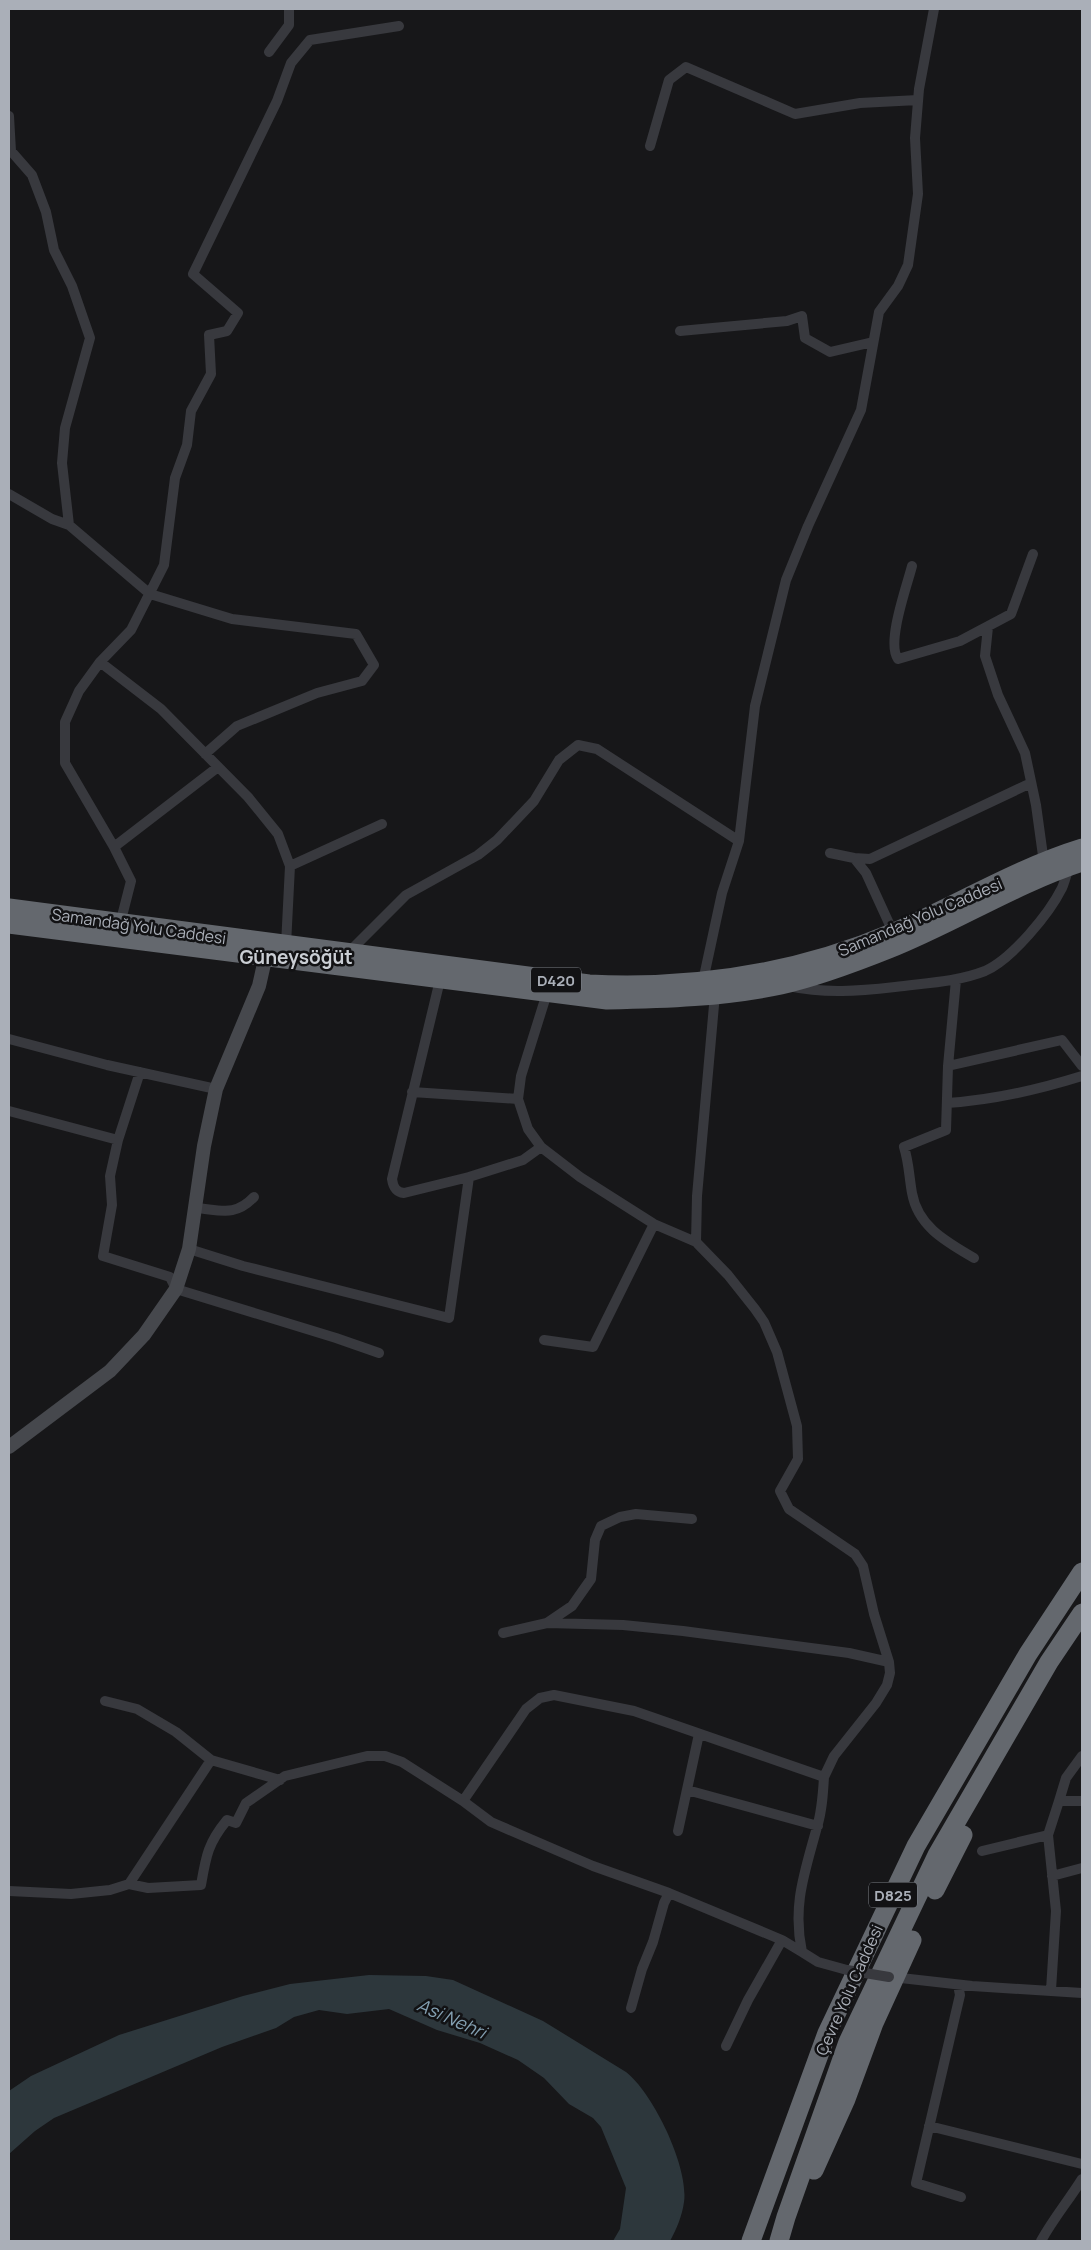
<svg xmlns="http://www.w3.org/2000/svg" width="1091" height="2250" viewBox="0 0 1091 2250" font-family="Manrope,sans-serif">
  <style>
    .water { fill: #2d373c }
    .lines { fill: none; stroke-linecap: round; stroke-linejoin: round }
    .street { stroke: #38393e; stroke-width: 10 }
    .secondary { stroke: #46484d; stroke-width: 14 }
    .highway { stroke: #64686e; stroke-width: 19 }
    .street-bridge { stroke: #38393e; stroke-width: 10 }
    .labels { text-anchor: middle; dominant-baseline: central; stroke-width: 5; stroke-linejoin: round; paint-order: stroke }
    .shield { fill: #121214; stroke: #7c8087; stroke-width: 1 }
    .shield-label { font-size: 15px; font-weight: bold; fill: #aaafb8 }
    .street-label { font-size: 16px; fill: #aaafb8; stroke: #121214 }
    .water-label { font-size: 18px; font-style: italic; fill: #839fb1; stroke: #121214 }
    .quarter-label { font-size: 19px; font-weight: bold; fill: #caced4; stroke: #121214 }
  </style>
  <rect width="100%" height="100%" fill="#171719"/>
  <path class="water" d="M369,1975L426,1976L453,1980L543,2021L626,2072C653,2093 689,2167 684,2202C682,2216 677,2228 670,2241H613L620,2229L626,2188L601,2127L593,2118L569,2104L544,2078L518,2060L480,2043L437,2030L389,2009L347,2014L319,2010L294,2017L276,2028L222,2047L54,2118L35,2131L9,2154V2091L31,2076L119,2035L243,1996L290,1984Z"/>
  <g class="lines">
    <path class="street" d="M269,52L289,25V9
      M9,116L11,151L32,175L46,212L54,250L72,286L90,338L65,428L62,463L69,525
      M650,146L669,80L686,67L795,114L860,103L918,100
      M680,331L787,321L802,316L805,338L830,352L873,342
      M9,494L52,519L69,525L150,594L232,619L356,634L374,665L362,681L317,693L237,726L205,754
      M912,566C907,586 886,643 898,659L960,641L1011,614L1033,554
      M988,627L985,656L998,695L1025,753L1036,805L1044,863
      M100,662L161,709L248,797L278,834L290,866L286,945
      M114,847L218,767
      M830,853L854,858L866,873L893,932
      M854,858L870,859L1031,783
      M290,866L382,824
      M120,924L131,881L114,847L65,763V722L79,691L100,662L131,630L164,565L175,478L187,445L191,411L211,374L209,335L227,331L238,313L193,274L277,101L291,63L310,40L399,26
      M349,952L406,895L478,855L497,840L534,801L559,760L578,745L597,749L739,841
      M440,980L392,1179C393,1186 395,1192 404,1193L469,1177
      M956,980L948,1066L946,1130L904,1147C909,1163 909,1176 912,1193C918,1227 947,1242 974,1258
      M703,981L722,893L739,841L755,706L786,580L808,526L861,410L879,312L898,286L908,265L918,194L915,138L919,89L934,9
      M789,986C825,994 859,991 895,987C925,983 957,982 985,971C1012,959 1049,914 1062,888C1065,881 1067,873 1069,866
      M547,993L521,1076L518,1099L528,1129L541,1147L580,1177L654,1224L696,1242L728,1275L755,1309L764,1322L777,1352L797,1426L798,1459L780,1491L789,1509L855,1554L863,1566L874,1614L889,1662L890,1673L887,1685L876,1703L834,1756L824,1777
      M9,1039L107,1065L216,1089
      M948,1066L1062,1040L1082,1066
      M140,1072L118,1140L110,1176L112,1205L103,1256L170,1277L176,1289L336,1338L379,1353
      M412,1092L518,1099
      M947,1103C994,1100 1037,1090 1082,1076
      M9,1111L118,1140
      M196,1208C221,1210 235,1217 254,1197
      M696,1242L697,1196L715,994
      M189,1249L243,1266L449,1318L469,1177L523,1160L541,1147
      M544,1340L593,1347L654,1224
      M547,1623L572,1606L591,1579L595,1540L601,1526L620,1517L636,1514L692,1519
      M503,1633L547,1623L623,1625L683,1631L849,1653L889,1662
      M105,1701L137,1709L176,1732L211,1760L280,1780
      M687,1790L818,1826
      M463,1801L491,1822L593,1866L669,1893L782,1940
      M1059,1801L1066,1778L1082,1756
      M678,1831L699,1734
      M982,1851L1048,1835
      M1052,1876L1082,1868
      M129,1884L148,1888L201,1885C206,1856 208,1843 227,1820L236,1823L246,1803L285,1776L367,1756H385L402,1762L463,1801L526,1709L540,1698L554,1695L634,1711L824,1777C823,1794 822,1811 817,1827C805,1872 792,1905 802,1952L818,1962L847,1970
      M9,1891L71,1894L110,1890L129,1884L211,1760
      M892,1977L972,1986L1082,1993
      M958,1985L960,1995L916,2183L961,2197
      M1051,1990L1056,1911L1048,1835L1059,1801H1082
      M631,2008L642,1969L653,1942L664,1903L669,1893
      M726,2046L748,2000L782,1940L802,1952
      M929,2126L1082,2164
      M1041,2241C1053,2219 1069,2200 1082,2179"/>
    <path class="secondary" d="M9,1447L110,1371L144,1335L176,1289L189,1249L204,1146L216,1089L259,986L266,955"/>
    <path class="highway" d="M9,908L589,984C694,989 795,974 892,933C955,906 1017,868 1082,848
      M9,924L607,1000C665,999 724,997 781,985C817,977 854,963 889,949C954,923 1015,884 1082,862
      M935,1890L963,1835
      M814,2170L846,2099L874,2023L912,1940
      M751,2241L827,2033L916,1846L1028,1654L1082,1572
      M779,2241L786,2217L848,2042L937,1855L1049,1662L1082,1613"/>
    <path class="street-bridge" d="M847,1970L889,1977"/>
  </g>
  <g class="labels">
    <g class="shield">
      <rect x="531" y="967.5" width="50" height="25" rx="4"/>
      <rect x="869" y="1882.5" width="48" height="25" rx="4"/>
    </g>
    <g class="shield-label">
      <text x="556" y="980">D420</text>
      <text x="893" y="1895">D825</text>
    </g>
    <g class="street-label">
      <text transform="translate(920 917) rotate(-23)">Samandağ Yolu Caddesi</text>
      <text transform="translate(139 926) rotate(8)">Samandağ Yolu Caddesi</text>
      <text transform="translate(849 1990) rotate(-66)">Çevre Yolu Caddesi</text>
    </g>
    <g class="water-label">
      <text transform="translate(452 2018) rotate(24)">Asi Nehri</text>
    </g>
    <g class="quarter-label">
      <text x="296" y="957">Güneysöğüt</text>
    </g>
  </g>
  <rect width="1091" height="2250" fill="none" stroke="#aaafb8" stroke-width="20"/>
</svg>
